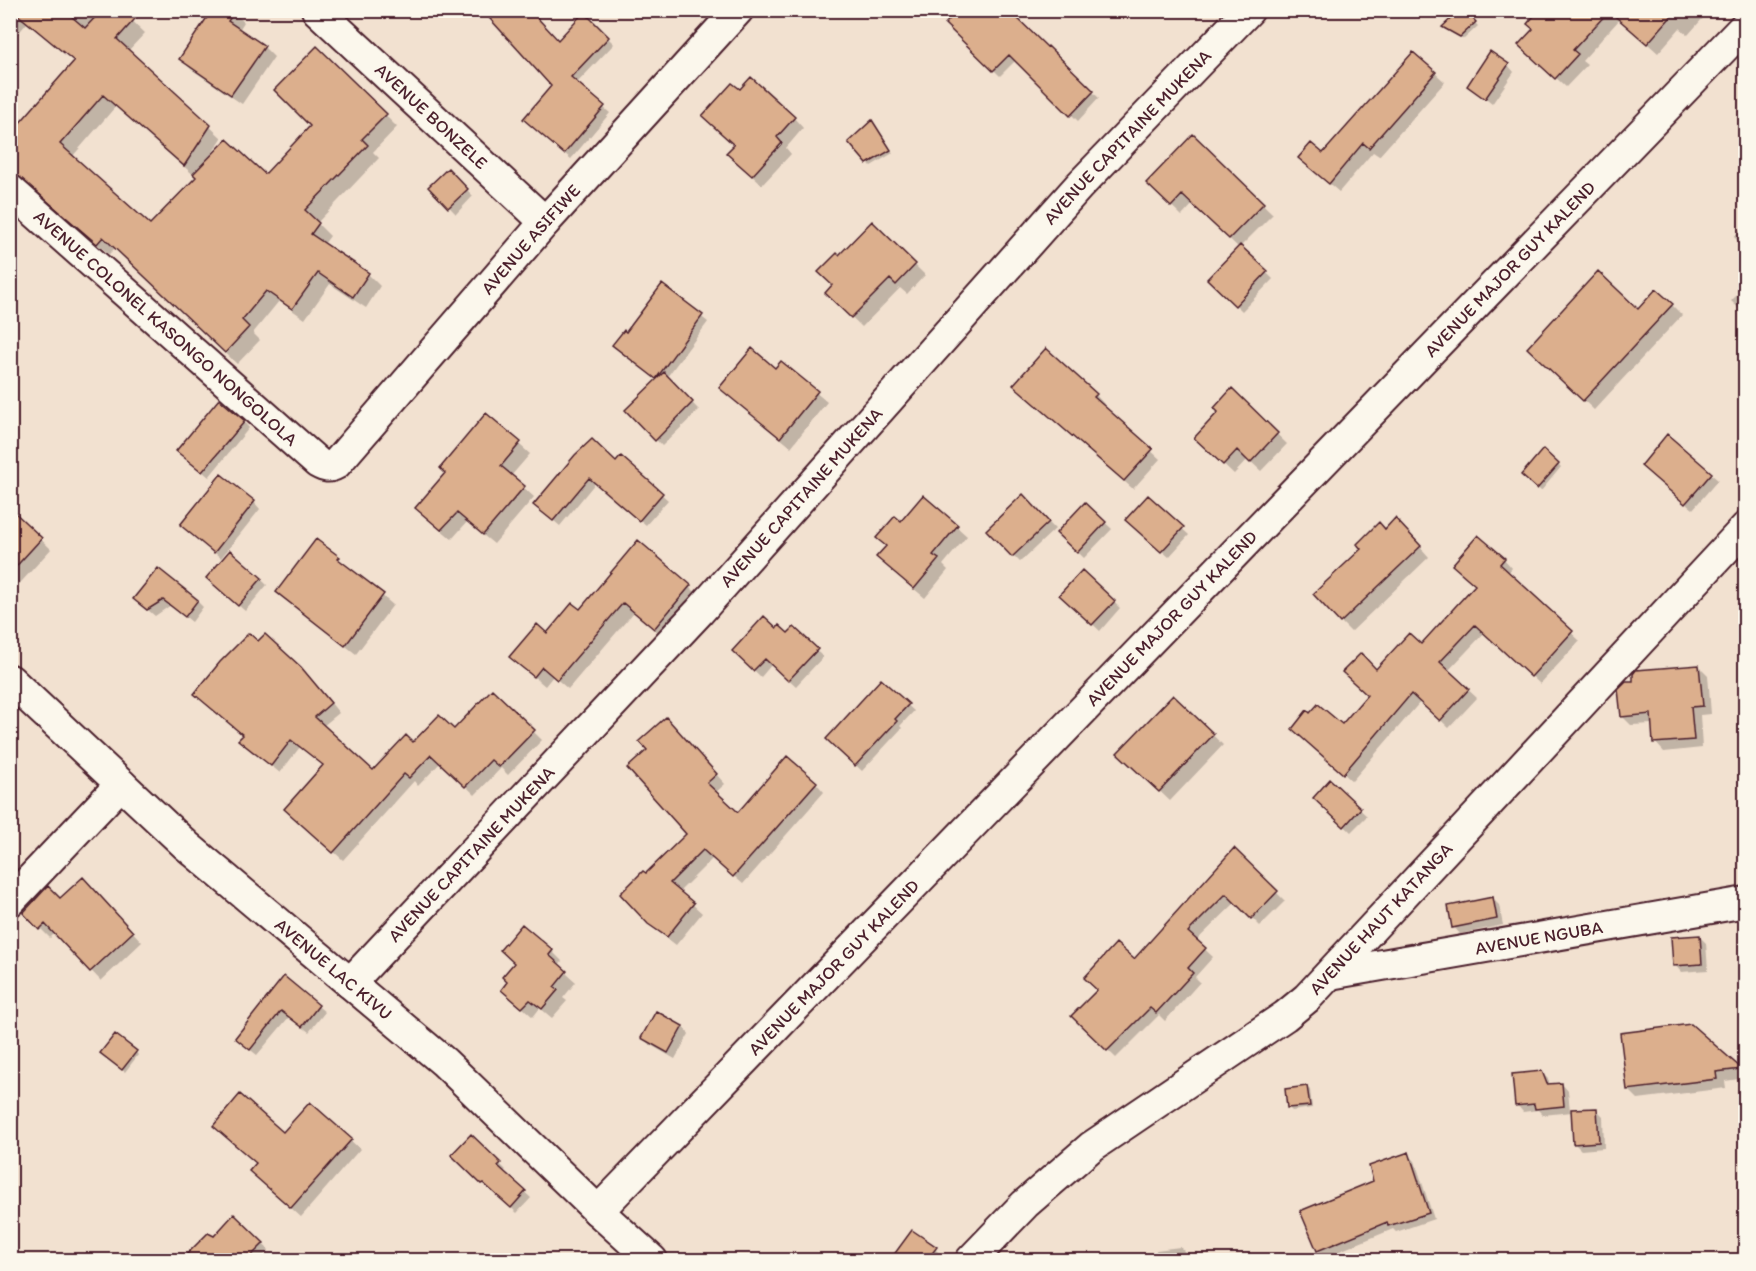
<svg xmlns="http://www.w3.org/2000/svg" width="1756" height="1271" viewBox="0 0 1756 1271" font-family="Itim,sans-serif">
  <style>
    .shadow { fill: #0003; fill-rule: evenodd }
    .building { fill: #dcaf8d; stroke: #4a1f2b; stroke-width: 1.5 }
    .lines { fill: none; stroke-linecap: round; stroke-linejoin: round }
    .street-casing { stroke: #4a1f2b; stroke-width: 34 }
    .street { stroke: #fbf7ec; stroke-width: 30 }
    .labels { text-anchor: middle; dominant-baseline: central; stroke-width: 6; stroke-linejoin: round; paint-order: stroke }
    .street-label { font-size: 18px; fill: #4a1f2b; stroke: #fbf7ec }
  </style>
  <rect width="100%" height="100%" fill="#f2e1d0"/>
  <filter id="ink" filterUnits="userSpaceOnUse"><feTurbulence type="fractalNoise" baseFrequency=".0167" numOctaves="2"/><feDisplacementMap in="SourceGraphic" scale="12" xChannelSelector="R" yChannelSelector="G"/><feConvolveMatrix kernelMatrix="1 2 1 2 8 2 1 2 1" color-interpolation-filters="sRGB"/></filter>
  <g filter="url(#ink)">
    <path class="shadow" d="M10,10H121L145,33L128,51L222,138L211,155L265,176L312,126L317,48L397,127L373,152L379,158L317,223L330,236L324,244L368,274L380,286L366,308L330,284L305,319L279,301L253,333L260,340L237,364L115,248L109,254L10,169L75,62L27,23L10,43ZM116,106L197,178L150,226L72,157Z
      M1007,10L1099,98L1078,121L1016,60L1000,76L947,24Z
      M1085,10H1097L1091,16Z
      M1463,10L1478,26L1464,39L1444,28Z
      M1541,10H1710L1688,35L1680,28L1658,53L1620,19L1582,61L1587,65L1566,87L1530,54L1535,29Z
      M234,12L244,22L239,30L264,47L274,57L242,104L191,69L181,59Z
      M584,14L614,44L576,84L610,113L571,159L531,125L553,86L558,42Z
      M1414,54L1445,82L1379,156L1373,152L1339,192L1310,167L1323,155Z
      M1508,65L1514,72L1492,104L1468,85Z
      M794,118L803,128L786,148L791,154L762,185L738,163Z
      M874,125L893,153L871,166L850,142Z
      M1193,136L1273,214L1240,247L1273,279L1242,311L1209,279L1239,248L1193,204L1182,216L1148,183Z
      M448,170L473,196L456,214L430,187Z
      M872,223L925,275L907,294L900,288L862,327L827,293L834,285L839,257Z
      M1746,225V249L1734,237Z
      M662,286L708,322L667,377L699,410L662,446L627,410L658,380L620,351L627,334Z
      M1746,288V315L1731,301L1742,290Z
      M1672,305L1682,315L1594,410L1539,358L1638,311Z
      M781,363L827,402L791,447L731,398L776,370Z
      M1232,391L1287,444L1261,471L1248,459L1234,474L1196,438L1220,412Z
      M1024,394L1096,395L1104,404L1102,406L1160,459L1133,489Z
      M486,415L530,454L511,476L534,497L494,544L467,522L452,539L427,518L447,473Z
      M244,422L249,428L209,477L184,456Z
      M1544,451L1561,467L1541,491L1523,475Z
      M621,458L668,500L646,525L596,482L560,526L535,505L616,464Z
      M1649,472L1711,474L1718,480L1693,509Z
      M1023,496L1055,529L1020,562L988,530Z
      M923,497L967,536L943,565L948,570L925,598L888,567L887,547L902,523Z
      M1148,497L1189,535L1169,557L1134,526Z
      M254,502L260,509L221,558L188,531Z
      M1085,504L1112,529L1084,558L1058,533Z
      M10,510L51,549L13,591L10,589Z
      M1405,530L1429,557L1351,632L1341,622Z
      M317,541L393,605L356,654L288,601L278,591Z
      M638,542L700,596L665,638L634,612L568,689L553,676L545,686L511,657L548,635L580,611Z
      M1504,559L1512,568L1508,573L1580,641L1540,684L1485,632L1448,671L1477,698L1449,728L1421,701L1352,781L1294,729L1343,726L1369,695L1377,671L1421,646Z
      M1082,572L1120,608L1100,631L1062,595Z
      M261,579L267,585L245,611L214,584Z
      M135,599L197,601L203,607L192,622L171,605L155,616Z
      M794,629L823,657L796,686L772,664L761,677L734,651L777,630L788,635Z
      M258,643L300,668L310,677L339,713L323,726L373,772L413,744L454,731L492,691L542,740L508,775L501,768L475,795L441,762L418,786L414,781L343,860L295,817L325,766L300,747L280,773L240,740L244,735Z
      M1699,666L1708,675L1711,714L1700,715L1702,748L1664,752L1655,742L1653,724L1631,725L1622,716Z
      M881,681L914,711L900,726L902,728L862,771L828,739Z
      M1173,697L1223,745L1170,801L1120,753Z
      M675,728L725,784L715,793L738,814L816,783L824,792L743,884L713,858L679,892L702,913L676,945L659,932L622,894L646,875L688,834Z
      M1330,782L1367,816L1351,832L1315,798Z
      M1234,850L1285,901L1260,926L1236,902L1196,941L1213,957L1195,977L1200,982L1165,1021L1159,1015L1116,1058L1073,1016L1134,961Z
      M93,889L142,942L101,981L55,933L50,938L25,913Z
      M1492,898L1499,905L1503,925L1460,934L1454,927Z
      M1699,936L1706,943L1708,970L1681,972L1675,965Z
      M552,951L562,961L558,966L576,982L563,998L567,1001L552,1018L540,1008L533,1017L513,999L509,982L516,963Z
      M284,978L325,1012L309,1032L289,1017L257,1055L243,1044Z
      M656,1013L683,1027L689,1034L675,1059L649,1044L642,1038Z
      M1690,1026L1742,1070L1739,1036L1746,1035V1078L1725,1081L1726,1088L1638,1099L1628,1089Z
      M136,1052L138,1055L125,1072L104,1056Z
      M1541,1072L1548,1079L1550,1085L1562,1084L1568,1091L1570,1111L1596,1109L1603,1116L1604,1148L1581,1150L1574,1143L1572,1112L1543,1115L1538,1110L1523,1112L1517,1105Z
      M1307,1087L1310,1090L1312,1108L1292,1111L1289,1108Z
      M310,1104L360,1149L301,1217L260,1180L257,1164L224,1135L283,1134Z
      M471,1136L506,1170L503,1172L531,1198L517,1213L489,1187L488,1189L453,1155Z
      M1408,1154L1415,1161L1434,1219L1396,1232L1393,1229L1325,1257L1318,1250L1375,1182Z
      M234,1216L269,1250L260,1260H192L187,1256L214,1237Z
      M913,1232L942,1255L938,1260H892Z
      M1180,1247L1186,1253L1196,1252L1203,1260H1146V1258L1157,1257L1156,1250Z"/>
    <path class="building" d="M12,10H64L85,28L102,10H143L117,39L211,125L184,166L103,95L60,144L150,224L196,177L193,174L227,139L265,174L310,126L274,90L317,46L387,114L362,139L368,145L305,210L319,223L311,234L369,273L353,297L318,273L292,309L266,291L242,320L249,327L225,353L103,237L97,244L10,169V134L74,61Z
      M212,10H236L228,21L265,46L231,95L179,59Z
      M482,10H530L558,40L584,12L609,37L571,77L605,106L564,154L523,119L551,86Z
      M958,10H1009L1047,47L1048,46L1094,91L1070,116L1009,55L993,71L945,24Z
      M1460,10H1465L1476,22L1460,37L1442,27Z
      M1539,10H1677L1647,44L1609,11L1573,50L1578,54L1555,79L1518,45L1533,29L1527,24Z
      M1490,51L1509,64L1485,99L1467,86Z
      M1413,52L1436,72L1369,148L1363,143L1329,184L1298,158L1311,143L1323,153Z
      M751,77L795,117L777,137L782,143L752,176L726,153L734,145L702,116L732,83L740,89Z
      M872,120L891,150L867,164L848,142Z
      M1193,134L1264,203L1229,239L1182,195L1171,207L1146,183Z
      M448,168L468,189L448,208L428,187Z
      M872,221L916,264L896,285L890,279L851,318L825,293L832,285L818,272L837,253L839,255Z
      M1240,245L1268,271L1235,306L1207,279Z
      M1598,271L1638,309L1656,289L1673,304L1583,401L1527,348Z
      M662,284L703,315L656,379L612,345L624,330L626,332Z
      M752,348L775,368L781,361L818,391L780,438L719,388Z
      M1046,348L1097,394L1094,397L1153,449L1124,481L1013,385Z
      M664,372L693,402L655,441L625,410Z
      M1232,388L1278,433L1250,463L1237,450L1223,465L1194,438L1218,412L1214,408Z
      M219,399L245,421L202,472L176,451Z
      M486,413L521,442L501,466L525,486L483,535L457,513L441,530L415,508L445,473L440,468Z
      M1667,434L1712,473L1685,504L1641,466Z
      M592,439L616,462L621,456L663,493L639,521L589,478L553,521L533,505L575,455Z
      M1543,449L1559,464L1537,489L1521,475Z
      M221,474L255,501L214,553L180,525Z
      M1023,494L1049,522L1012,557L986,530Z
      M923,495L958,525L933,555L939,559L914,589L876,557L886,546L876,538L895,516L901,521Z
      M1148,495L1184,527L1161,552L1125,520Z
      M1085,502L1106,522L1077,553L1056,533Z
      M10,508L42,538L10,573Z
      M1395,518L1421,546L1340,623L1313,594L1361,549L1357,544L1379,522L1385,529Z
      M1478,535L1505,558L1500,564L1573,631L1531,677L1475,625L1440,662L1469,689L1440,721L1411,694L1343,774L1292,729L1307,710L1310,713L1318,704L1342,724L1367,695L1342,672L1361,653L1376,669L1409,633L1421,644L1475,585L1452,565Z
      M316,539L340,557L338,559L384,594L345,646L276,592Z
      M638,540L691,585L654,629L623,603L557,680L542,667L534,677L509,657L537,624L547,633L572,603L580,609Z
      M230,550L262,578L238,606L206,578Z
      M158,568L198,600L185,617L163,600L147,610L133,599Z
      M1082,570L1115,601L1092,625L1059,595Z
      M764,616L777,628L779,625L788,633L794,627L818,649L788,681L765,659L753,671L732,651Z
      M249,633L258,641L265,634L301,667L331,703L315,717L373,770L406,735L413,742L439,715L454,729L492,689L535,730L499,767L491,760L465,787L431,755L409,778L404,774L333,853L284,809L323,765L291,740L271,766L238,740L243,735L194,694L220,662Z
      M1699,665L1703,706L1691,707L1694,740L1653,743L1651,714L1621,717L1618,689L1626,681H1633V674L1636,670Z
      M881,679L909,704L895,719L897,721L855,766L826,739Z
      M1173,695L1214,734L1159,792L1117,753Z
      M666,717L717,774L707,783L738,812L787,756L817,782L733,877L703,850L670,883L694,903L667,937L648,924L620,894L643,871L646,873L686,834L627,768L647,750L639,741Z
      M1330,779L1361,808L1344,827L1313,798Z
      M1234,848L1278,891L1251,919L1226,894L1188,932L1206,948L1188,968L1193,973L1156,1013L1150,1008L1107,1051L1071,1016L1097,990L1084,978L1116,943L1134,959Z
      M83,877L133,932L90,972L45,924L39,930L23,913L48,886L60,898Z
      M1493,897L1497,919L1452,928L1448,906Z
      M522,924L553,950L549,955L567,971L554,987L558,990L542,1009L530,1000L522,1008L501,990L507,982L502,977L514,963L500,950Z
      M1700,935L1702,964L1673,966L1671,937Z
      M284,976L319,1005L302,1027L281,1011L250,1050L235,1038Z
      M656,1011L683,1026L668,1053L641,1038Z
      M1691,1024L1742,1069L1716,1072L1717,1079L1627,1090L1620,1033Z
      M115,1034L137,1051L122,1070L100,1053Z
      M1542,1071L1547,1084L1562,1083L1564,1106L1535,1109L1534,1104L1515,1106L1512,1074Z
      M1307,1086L1310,1106L1287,1108L1285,1089Z
      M240,1094L283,1132L310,1102L352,1139L291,1208L249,1171L256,1163L213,1126Z
      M1597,1108L1599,1142L1573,1144L1571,1109Z
      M471,1134L501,1163L498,1166L526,1191L511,1208L483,1183L481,1184L451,1155Z
      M1409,1152L1429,1213L1388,1226L1387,1222L1317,1251L1300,1211L1373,1181L1369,1166Z
      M234,1214L264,1243L247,1260H181L208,1233L214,1236Z
      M912,1230L937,1247L927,1260H890Z"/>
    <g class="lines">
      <defs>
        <g id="street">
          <path id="s1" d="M317,10L545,222"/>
          <path id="s2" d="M10,190L318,463C325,467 329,468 336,464L545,222L738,10"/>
          <path id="s3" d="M10,680L187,846L444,1062L598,1211L652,1260"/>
          <path d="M10,901L121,784"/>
          <path id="s4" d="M1330,974L1746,902"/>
          <path id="s5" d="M350,983L699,612L1079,186L1249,10"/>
          <path id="s6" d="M598,1211L1746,25"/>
          <path id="s7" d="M971,1260L1025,1204L1091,1147L1285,1016L1307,998L1746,527"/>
        </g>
      </defs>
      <use href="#street" class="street-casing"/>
      <use href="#street" class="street"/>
    </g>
  </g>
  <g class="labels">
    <g class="street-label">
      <text stroke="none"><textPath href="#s1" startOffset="156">AVENUE BONZELE</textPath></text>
      <text stroke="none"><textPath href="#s5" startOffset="1149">AVENUE CAPITAINE MUKENA</textPath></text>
      <text stroke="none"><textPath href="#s2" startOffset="728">AVENUE ASIFIWE</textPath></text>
      <text stroke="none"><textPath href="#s6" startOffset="1311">AVENUE MAJOR GUY KALEND</textPath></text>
      <text stroke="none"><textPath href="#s2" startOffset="208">AVENUE COLONEL KASONGO NONGOLOLA</textPath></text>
      <text stroke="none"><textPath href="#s5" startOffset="663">AVENUE CAPITAINE MUKENA</textPath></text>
      <text stroke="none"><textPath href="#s6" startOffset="825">AVENUE MAJOR GUY KALEND</textPath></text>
      <text stroke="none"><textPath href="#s5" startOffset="177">AVENUE CAPITAINE MUKENA</textPath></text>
      <text stroke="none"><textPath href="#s7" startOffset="536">AVENUE HAUT KATANGA</textPath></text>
      <text stroke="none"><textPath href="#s4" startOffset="212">AVENUE NGUBA</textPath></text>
      <text stroke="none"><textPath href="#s6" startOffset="339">AVENUE MAJOR GUY KALEND</textPath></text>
      <text stroke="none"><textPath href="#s3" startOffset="434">AVENUE LAC KIVU</textPath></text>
    </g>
  </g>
  <rect width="1756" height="1271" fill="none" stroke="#fbf7ec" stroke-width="36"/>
  <rect x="18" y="18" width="1720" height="1235" fill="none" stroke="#4a1f2b" stroke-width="2" filter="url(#ink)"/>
</svg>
